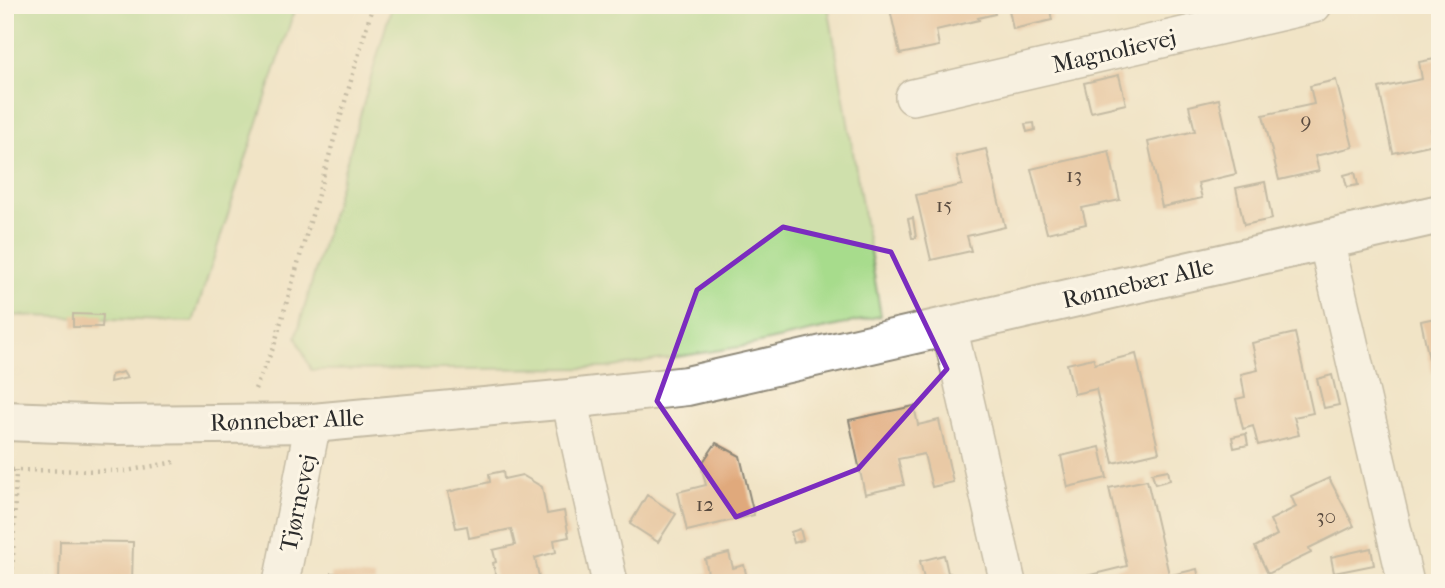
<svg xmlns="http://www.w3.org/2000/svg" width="1445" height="588" viewBox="0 0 1445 588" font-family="'IM FELL French Canon',serif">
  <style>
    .green { fill: #a7dc8c; stroke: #69845c; stroke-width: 2 }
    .building { fill: #e0a97c }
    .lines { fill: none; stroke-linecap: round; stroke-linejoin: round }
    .street-casing { stroke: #8e8878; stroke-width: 38 }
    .secondary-casing { stroke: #8e8878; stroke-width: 42 }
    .path { stroke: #8e8878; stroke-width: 4.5; stroke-dasharray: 2 5; stroke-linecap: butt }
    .street { stroke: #fff; stroke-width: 35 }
    .secondary { stroke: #fff; stroke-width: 38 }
    .marked { fill: none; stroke: #7b2cbf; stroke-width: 5; stroke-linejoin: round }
    .labels { text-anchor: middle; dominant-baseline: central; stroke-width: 6; stroke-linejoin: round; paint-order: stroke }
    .number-label { font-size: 21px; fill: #584a3f }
    .street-label { font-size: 24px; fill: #2b2b2b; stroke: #fcf5e5 }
  </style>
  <rect width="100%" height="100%" fill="#fcf5e5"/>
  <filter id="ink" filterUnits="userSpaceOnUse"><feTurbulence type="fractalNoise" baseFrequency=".0143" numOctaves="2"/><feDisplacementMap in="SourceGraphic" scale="14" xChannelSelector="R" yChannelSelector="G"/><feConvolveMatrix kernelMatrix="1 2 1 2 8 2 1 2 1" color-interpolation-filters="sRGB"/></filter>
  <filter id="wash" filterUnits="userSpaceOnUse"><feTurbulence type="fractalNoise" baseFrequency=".00686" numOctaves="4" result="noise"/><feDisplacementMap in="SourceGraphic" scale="28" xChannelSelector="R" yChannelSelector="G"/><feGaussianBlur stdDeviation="1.57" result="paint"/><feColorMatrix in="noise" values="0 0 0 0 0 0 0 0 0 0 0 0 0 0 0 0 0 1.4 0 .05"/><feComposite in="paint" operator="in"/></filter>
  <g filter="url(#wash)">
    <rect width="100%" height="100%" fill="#f1e4c6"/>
    <path class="green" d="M5,5H296L193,322L5,315Z
      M392,5H828L881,316L746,346L607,368L311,370L296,337Z"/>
    <g id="blocks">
      <path class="building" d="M889,5H993L995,14L978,18L979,20L936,30L939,46L900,54Z
        M1008,5H1049L1052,20L1013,29Z
        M1440,58V127L1431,129L1434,144L1393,153L1379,88L1422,79L1419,62Z
        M1119,75L1126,104L1091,112L1084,83Z
        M1336,80L1353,147L1315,156L1319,171L1279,180L1263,115L1314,104L1310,86Z
        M1219,99L1236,174L1198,183L1202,198L1162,207L1148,142L1195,131L1189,106Z
        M1034,123L1035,130L1027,132L1025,124Z
        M986,149L1005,227L967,236L971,251L931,260L916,195L962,185L956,156Z
        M1109,151L1120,200L1082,208L1086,224L1047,233L1031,169Z
        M1355,172L1358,185L1347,187L1344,175Z
        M1265,182L1272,219L1244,225L1236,188Z
        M913,218L916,238H912L908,219Z
        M73,314L103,315L102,327H73Z
        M1440,317V371L1432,373L1421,321Z
        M1295,333L1313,413L1294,417L1299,435L1258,445L1253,426L1243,429L1236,399L1245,397L1241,374L1258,370L1252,343Z
        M1136,354L1159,452L1113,463L1096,389L1074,394L1067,364L1093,358L1095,364Z
        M123,372L127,378L110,382L111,375Z
        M1332,375L1339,405L1324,408L1317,379Z
        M914,406L918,425L939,420L953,482L932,487L924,454L898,459L904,485L865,494L849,420Z
        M1246,434L1248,445L1234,448L1232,437Z
        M716,443L740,456L754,515L687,531L678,492L706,485L701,465Z
        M1100,447L1107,478L1068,487L1061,456Z
        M1168,470L1170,480L1155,484L1152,473Z
        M503,471L504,479L522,475L542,487L547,514L564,511L569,537L554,540L556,552L535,558L540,582L497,583L493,563L496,562L493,550L515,545L511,529L469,538L467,526L456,528L448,492L490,482L489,474Z
        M1329,478L1354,526L1309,548L1311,553L1268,574L1255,547L1277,535L1270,520L1296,507L1291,496Z
        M1147,480L1171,583H1075L1074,579L1127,566L1109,488Z
        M647,495L676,514L658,542L630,524Z
        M800,529L803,540L794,543L791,532Z
        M60,541L133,542L132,583H59Z
        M1371,548L1374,565L1334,573L1331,557Z
        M729,553L733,568L744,565L748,583H673L708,573L705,559Z
        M944,555L948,573H950L952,583H913L924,579L920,561Z
        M1197,569L1200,583H1174L1172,575Z
        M331,573L375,577V583H331Z"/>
    </g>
  </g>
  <g filter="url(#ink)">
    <use href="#blocks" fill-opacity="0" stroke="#8e8878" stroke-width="2"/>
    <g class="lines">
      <defs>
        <path id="street" d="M913,97L1314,5
          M1326,240L1406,583
          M949,326L1008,583
          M569,399L610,583
          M281,583L313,423"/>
        <path id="secondary" d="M5,421L115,425L313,423L569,399L687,386L1440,214"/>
      </defs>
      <use href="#street" class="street-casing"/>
      <use href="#secondary" class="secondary-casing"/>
      <path class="path" d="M255,389L274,346L373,5
        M5,470L126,471L175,462
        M12,583L16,470"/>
      <use href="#street" class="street"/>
      <use href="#secondary" class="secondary"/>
    </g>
  </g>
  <path d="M0 0H1445V588H0ZM783,227L891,252L947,369L858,469L736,517L657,401L697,290Z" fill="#f1e4c6" fill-opacity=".55" fill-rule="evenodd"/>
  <path class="marked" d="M783,227L891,252L947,369L858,469L736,517L657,401L697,290Z"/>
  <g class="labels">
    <g class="number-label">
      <text x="1306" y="121">9</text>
      <text x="1074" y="175">13</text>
      <text x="944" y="205">15</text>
      <text x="705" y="504">12</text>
      <text x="1326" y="516">30</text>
    </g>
    <g class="street-label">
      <text transform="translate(1114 51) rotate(-13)">Magnolievej</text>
      <text transform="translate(1138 283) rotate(-13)">Rønnebær Alle</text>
      <text transform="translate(287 420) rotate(-2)">Rønnebær Alle</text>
      <text transform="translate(298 503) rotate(-78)">Tjørnevej</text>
    </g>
  </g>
  <rect width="1445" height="588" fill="none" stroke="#fcf5e5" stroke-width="28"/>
</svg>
